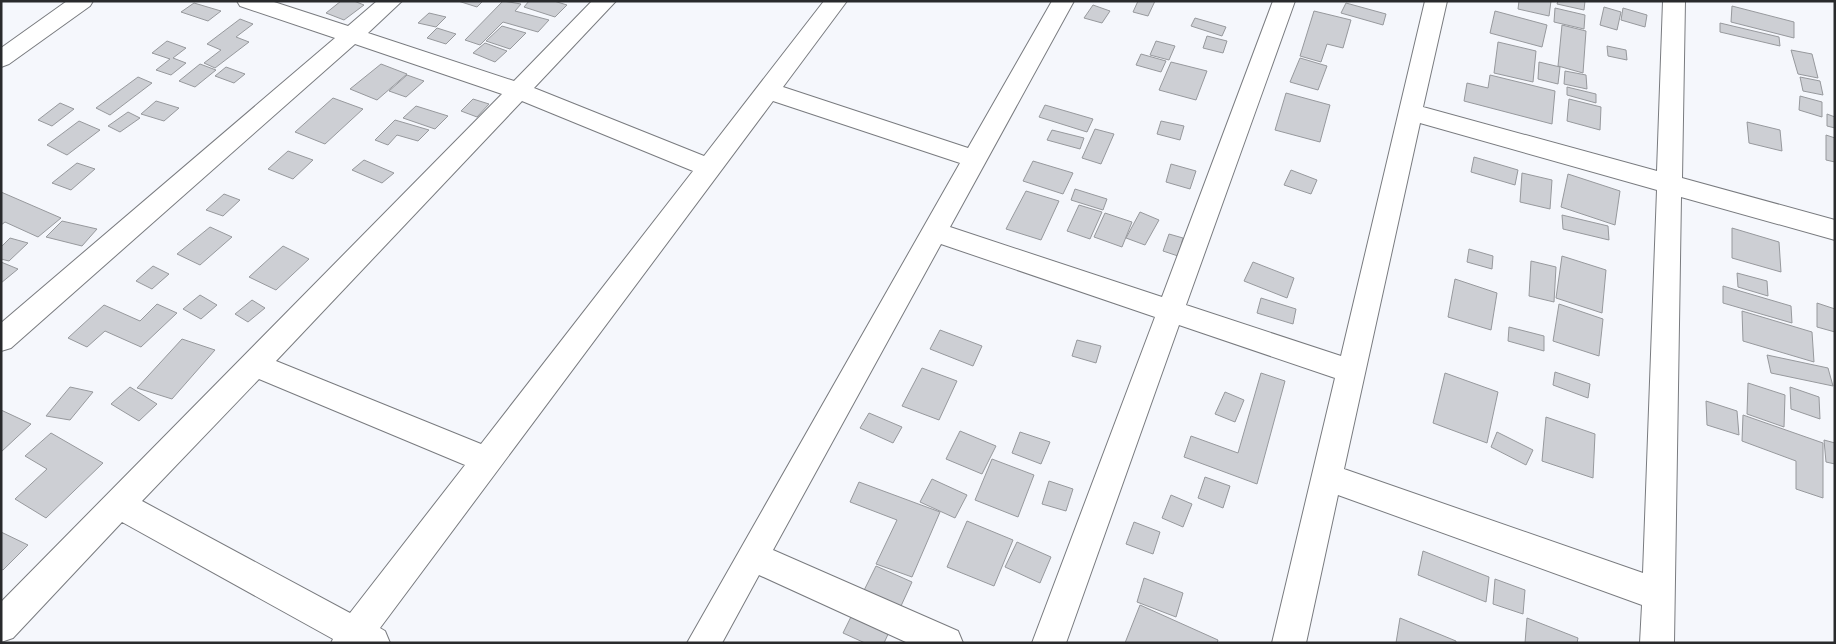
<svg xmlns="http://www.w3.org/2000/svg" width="1836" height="644" viewBox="0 0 1836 644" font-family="Spectral,serif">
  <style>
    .building { fill: #cdcfd4; stroke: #97999d }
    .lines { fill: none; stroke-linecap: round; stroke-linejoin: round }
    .minor-casing { stroke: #797b7f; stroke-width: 2 }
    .minor { fill: #fff; fill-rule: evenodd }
  </style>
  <rect width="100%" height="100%" fill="#f5f7fc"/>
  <path class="building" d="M341,1H354L364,5L344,20L326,13Z
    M458,1H483L477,7Z
    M503,1L521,4L515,11L549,20L538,32L503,22L480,45L465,40Z
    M529,1H554L567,5L555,17L524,7Z
    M1138,1H1155L1148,16L1133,12Z
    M1519,1H1551L1549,16L1518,9Z
    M1558,1H1585L1584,10L1557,4Z
    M194,3L221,11L208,21L181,12Z
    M1346,3L1386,14L1383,25L1341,13Z
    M1093,5L1110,11L1102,23L1084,18Z
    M1732,6L1794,22V38L1731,22Z
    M1604,7L1621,12L1617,30L1600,25Z
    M1555,8L1585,15L1584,29L1554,22Z
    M1623,8L1647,15L1645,27L1621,20Z
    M1314,11L1351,20L1343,48L1327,44L1321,62L1300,56Z
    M1495,11L1547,25L1542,47L1490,33Z
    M429,13L446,17L436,27L418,23Z
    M1195,18L1226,27L1222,36L1191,26Z
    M240,19L253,24L236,37L249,42L215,68L204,63L221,50L207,44Z
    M1720,23L1779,37L1780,46L1720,32Z
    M1562,25L1586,31L1583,73L1558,66Z
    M502,26L526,33L510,49L486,41Z
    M437,28L456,34L446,44L427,38Z
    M1207,36L1227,41L1223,53L1203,48Z
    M167,41L186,48L173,58L186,63L171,75L156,70L170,59L152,53Z
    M1156,41L1175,46L1169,60L1150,55Z
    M1498,42L1536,51L1533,82L1494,73Z
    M485,43L507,51L495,62L473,53Z
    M1607,46L1626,50L1627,60L1608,56Z
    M1791,50L1812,54L1818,78L1798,74Z
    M1141,54L1166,61L1161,72L1136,65Z
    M1300,58L1327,66L1318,90L1290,82Z
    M1171,62L1207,71L1196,100L1159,90Z
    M1539,62L1560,67L1558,84L1538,79Z
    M200,64L216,70L195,87L179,81Z
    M381,64L407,74L377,100L350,89Z
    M226,67L245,74L234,83L215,76Z
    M1565,71L1586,75L1587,89L1564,84Z
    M407,75L424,81L406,97L389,91Z
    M1490,75L1555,91L1552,124L1464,101L1467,83L1488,88Z
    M138,77L152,83L110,115L96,108Z
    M1800,77L1820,81L1823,95L1803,91Z
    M1567,87L1596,94V103L1567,95Z
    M1286,93L1330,105L1320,142L1275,130Z
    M1800,96L1822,102V117L1799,110Z
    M333,98L363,109L325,144L295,132Z
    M473,99L489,104L477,117L461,111Z
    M1569,99L1601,107L1600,130L1567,121Z
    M156,101L179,108L164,121L141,114Z
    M60,103L74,109L52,126L38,120Z
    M1045,105L1093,119L1087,132L1039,117Z
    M416,106L448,116L435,129L403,118Z
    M128,112L140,118L120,132L108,126Z
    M1827,114L1835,117V128L1827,126Z
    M395,120L429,130L418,141L397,135L388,145L375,140Z
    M79,121L100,130L67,155L47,145Z
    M1161,121L1184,126L1180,140L1157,134Z
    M1747,122L1780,130L1782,151L1749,143Z
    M1095,129L1114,134L1101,164L1082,158Z
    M1052,130L1084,138L1080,149L1047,140Z
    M1826,135L1835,138V162L1826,160Z
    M288,151L313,160L293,179L268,169Z
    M1474,157L1518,170L1515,185L1471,172Z
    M364,160L394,173L382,183L352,170Z
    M1033,161L1073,173L1063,194L1023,181Z
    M77,163L95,169L71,190L52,183Z
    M1171,164L1196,171L1190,189L1166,182Z
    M1291,170L1317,180L1311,194L1284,185Z
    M1522,173L1552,180L1550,209L1520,202Z
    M1568,174L1620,191L1615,225L1561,207Z
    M1075,189L1107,199L1103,210L1071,200Z
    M1026,191L1059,201L1041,240L1006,229Z
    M1,192L61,218L38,237L5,222L1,225Z
    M224,194L240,200L223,216L206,210Z
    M1079,205L1102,212L1090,239L1067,231Z
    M1140,212L1159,220L1145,245L1126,238Z
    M1105,213L1132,222L1122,247L1094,237Z
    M1562,215L1608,226L1609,240L1563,229Z
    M62,221L97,229L82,246L46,237Z
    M210,227L232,237L200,265L177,254Z
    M1732,228L1779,242L1781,272L1732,258Z
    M1169,234L1183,238L1178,256L1163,251Z
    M10,238L28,243L9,261L1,259V247Z
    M283,246L309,259L276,290L249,277Z
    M1469,249L1493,256L1492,269L1467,262Z
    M1562,256L1606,270L1602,313L1556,298Z
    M1531,261L1556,267L1554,302L1529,296Z
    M1,262L18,269L1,283Z
    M1253,262L1294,278L1287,298L1244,281Z
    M153,266L169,274L152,289L136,281Z
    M1737,273L1767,281L1768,296L1738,287Z
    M1455,279L1497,293L1491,330L1448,317Z
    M1723,286L1791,306L1792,323L1723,303Z
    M200,295L217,305L201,319L183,309Z
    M1261,298L1296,309L1293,324L1257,313Z
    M252,300L265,308L248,322L235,314Z
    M1817,303L1835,309V332L1817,327Z
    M157,304L177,313L141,347L105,331L87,347L68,338L104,305L140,321Z
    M1559,304L1603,319L1599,356L1553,341Z
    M1742,311L1812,332L1814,362L1743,341Z
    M1509,327L1544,336V351L1508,341Z
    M940,330L982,346L973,366L930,349Z
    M182,339L215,350L172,399L137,388Z
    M1077,340L1101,346L1096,363L1072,356Z
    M1767,355L1828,368L1833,386L1771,373Z
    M922,368L957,381L939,420L902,406Z
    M1555,372L1590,384L1588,398L1553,385Z
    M1261,373L1285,381L1257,484L1184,457L1191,436L1238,453Z
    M1445,373L1498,392L1487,443L1433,423Z
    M1748,383L1785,395L1784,427L1747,414Z
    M70,387L93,392L70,420L46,416Z
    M130,387L157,404L139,421L111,404Z
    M1790,387L1819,397L1820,419L1791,409Z
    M1225,392L1244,400L1235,422L1215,414Z
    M1706,401L1737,411L1739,435L1707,425Z
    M1,410L31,424L1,452Z
    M869,413L902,427L893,443L860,428Z
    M1743,415L1823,443V498L1796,489V461L1742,441Z
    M1546,417L1595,434L1593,478L1542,461Z
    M960,431L996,446L982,474L946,459Z
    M1020,432L1050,442L1041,464L1012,453Z
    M1497,432L1533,450L1526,465L1491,447Z
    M51,433L103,463L46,518L15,499L47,469L25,456Z
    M1824,440L1835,443V464L1826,462Z
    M992,459L1034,475L1018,517L975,500Z
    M1205,477L1230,486L1223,508L1198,498Z
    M932,479L967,495L955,518L920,502Z
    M1049,481L1073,489L1066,511L1042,504Z
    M859,482L940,512L912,577L876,564L897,520L850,502Z
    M1171,495L1192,504L1183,527L1162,518Z
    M967,521L1013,540L994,586L947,567Z
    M1134,522L1160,532L1153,554L1126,544Z
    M1,532L28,545L3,570L1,569Z
    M1017,542L1051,557L1040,583L1005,567Z
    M1423,551L1489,577L1486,602L1418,575Z
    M876,566L912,582L884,643H865L843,633Z
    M1144,578L1183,593L1176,617L1137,602Z
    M1495,579L1525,590L1523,614L1493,604Z
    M1140,605L1218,640L1217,643H1125Z
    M1400,618L1456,641V643H1396Z
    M1527,618L1578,638L1577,643H1525Z"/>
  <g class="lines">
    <defs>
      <path id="minor" d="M67,1H93L90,6L9,64L1,67V48Z
        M237,1H271L348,26L377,1H402L368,33L514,81L592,1H616L534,88L704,156L824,1H847L783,87L968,148L1052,1H1074L950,227L1162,297L1273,1H1295L1186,305L1341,356L1425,1H1447L1423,107L1657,171L1663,1H1685L1682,178L1835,220V240L1681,197L1674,643H1640L1642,605L1338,495L1306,643H1272L1335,378L1179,325L1066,643H1032L1155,317L941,244L773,550L958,631L963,643H908L759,575L722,643H687L960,163L773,101L380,628L385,631L390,643H331L333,639L122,522L13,638L1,642V602L502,94L355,44L11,348L1,351V323L335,38L240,6ZM522,101L693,171L481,444L276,361ZM1420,123L1657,190L1643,573L1344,469ZM259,379L465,465L350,613L142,501Z"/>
    </defs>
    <use href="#minor" class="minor-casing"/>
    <use href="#minor" class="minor"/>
  </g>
  <rect width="1836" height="644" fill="none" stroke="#292a2c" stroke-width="5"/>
</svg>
